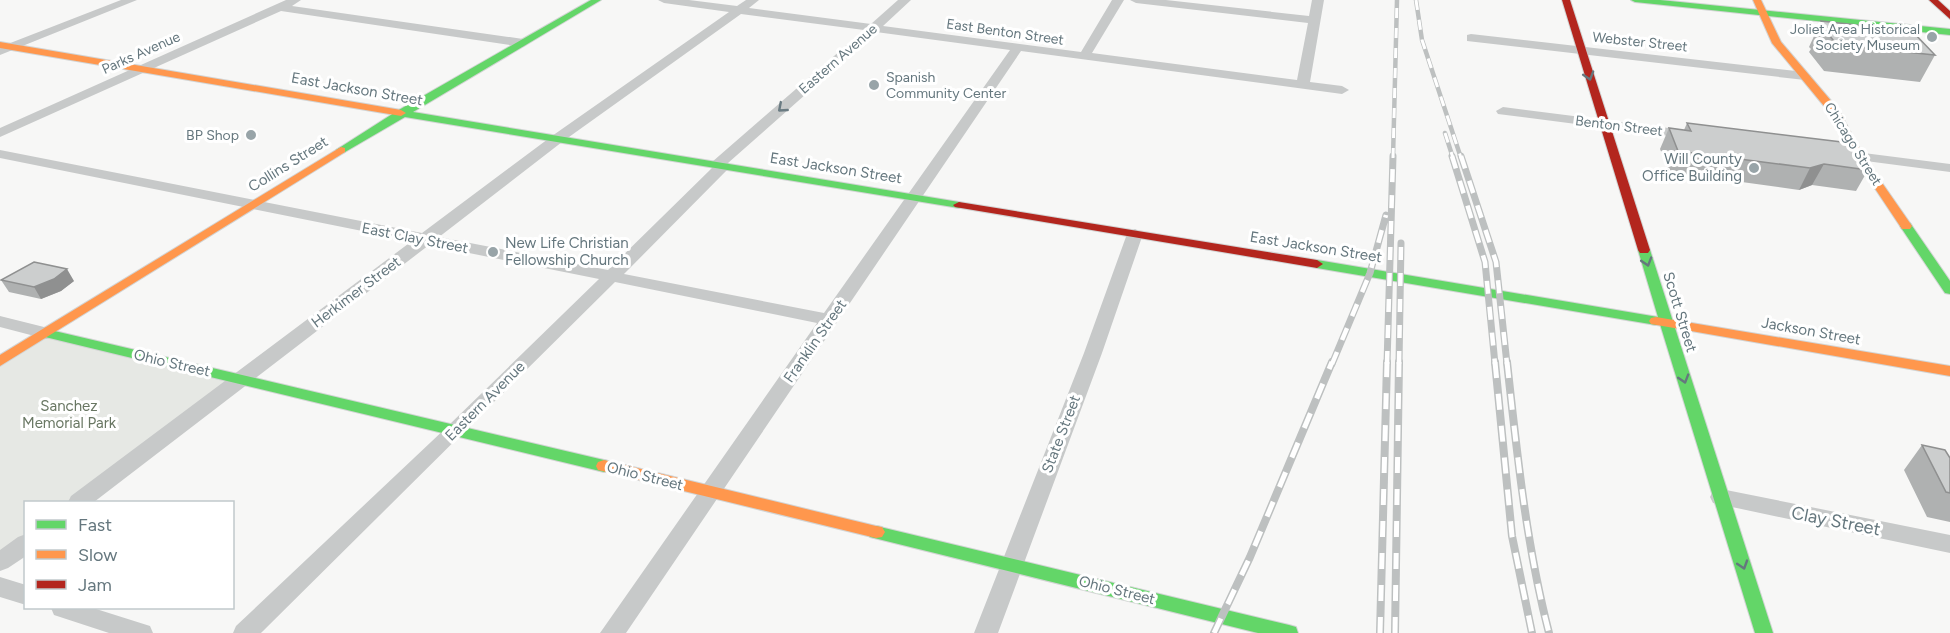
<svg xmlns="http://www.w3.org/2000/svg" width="1950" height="633" viewBox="0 0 1950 633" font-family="Figtree,sans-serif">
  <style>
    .green { fill: #e6e8e4 }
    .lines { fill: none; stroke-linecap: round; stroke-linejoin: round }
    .fast-casing { stroke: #d2d4d4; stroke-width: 2 }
    .slow-casing { stroke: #d2d4d4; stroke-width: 2 }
    .jam-casing { stroke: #d2d4d4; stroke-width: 2 }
    .street { fill: #c7c9c9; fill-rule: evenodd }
    .fast { fill: #63d668; fill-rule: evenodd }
    .slow { fill: #ff974d; fill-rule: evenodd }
    .jam { fill: #b3261e; fill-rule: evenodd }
    .rail-far2-casing { stroke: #bdc0c0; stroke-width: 4.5 }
    .rail-far1-casing { stroke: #bdc0c0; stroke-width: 7 }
    .rail-casing { stroke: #bdc0c0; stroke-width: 8 }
    .rail-far2 { stroke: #fff; stroke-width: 3; stroke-dasharray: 10; stroke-linecap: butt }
    .rail-far1 { stroke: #fff; stroke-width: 4.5; stroke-dasharray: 13; stroke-linecap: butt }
    .rail { stroke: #fff; stroke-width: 5; stroke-dasharray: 16; stroke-linecap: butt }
    .wall { fill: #afb1b1 }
    .shaded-wall { fill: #8f9090 }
    .building { fill: #cccece; stroke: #8f9090; stroke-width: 1.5 }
    .oneway { stroke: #65777e }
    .oneway2 { stroke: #6a7b82 }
    .poi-dot { fill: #98a4a8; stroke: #fff; stroke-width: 2 }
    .labels { text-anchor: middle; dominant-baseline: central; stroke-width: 6; stroke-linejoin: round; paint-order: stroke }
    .far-poi-label { font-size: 14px; fill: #65777e; stroke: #fff; text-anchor: end }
    .far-street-label { font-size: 14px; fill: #65777e; stroke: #fff }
    .street-label { font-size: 15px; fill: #65777e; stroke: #fff }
    .poi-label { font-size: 15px; fill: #65777e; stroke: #fff; text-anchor: end }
    .park-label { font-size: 15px; fill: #697763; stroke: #fff }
    .near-street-label { font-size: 18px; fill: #65777e; stroke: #fff }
  </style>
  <rect width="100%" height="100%" fill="#f7f7f6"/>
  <path class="green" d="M45,337L230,379L68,502H26L25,535L0,555V364Z"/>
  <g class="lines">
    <defs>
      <path id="fast" d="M591,0H601L413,112L959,202L965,205L959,208L405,117L345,152L341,153L336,150L397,111Z
        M1631,0H1660L1950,29V35L1635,2Z
        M1906,222L1910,223L1950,281V294L1945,293L1900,226Z
        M1644,246L1650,250L1773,633H1755L1660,324L1656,325L1317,268L1311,264L1317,260L1658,317L1638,250Z
        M46,329L604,460L610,462L612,466L610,470L604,472L41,336L39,333Z
        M876,526L1289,625L1296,627L1298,633H1258L870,537L867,532L870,527Z"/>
      <path id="slow" d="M1753,0H1761L1781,42L1838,109L1864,157L1912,226L1910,229H1902L1854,157L1829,112L1772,43Z
        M0,42L401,110L406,113L401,116L0,48Z
        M341,147L345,148V152L0,366V355Z
        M1656,317L1950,366V376L1651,324L1649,321L1651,318Z
        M604,460L876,526L882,527L885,532L882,537L876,538L598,470L596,466L598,462Z"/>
      <path id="jam" d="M1562,0H1570L1650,250L1648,253H1640L1638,250Z
        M1929,0H1938L1950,11V19Z
        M959,202L1317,260L1323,264L1317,268L955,207L953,205Z"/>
    </defs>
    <use href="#fast" class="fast-casing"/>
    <use href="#slow" class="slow-casing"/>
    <use href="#jam" class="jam-casing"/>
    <path class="street" d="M121,0H137L0,55V47Z
      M286,0H301L292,6L523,39L529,43L523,47L281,11L0,137V128Z
      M658,0H689L737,6L746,0H759L749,8L871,24L898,0H911L883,26L1081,52L1112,0H1124L1092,53L1297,80L1308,23L1136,3L1130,0H1166L1309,16L1312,0H1324L1310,82L1342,86L1349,90L1342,94L1021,51L626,633H600L817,323L615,282L261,633H233L236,626L449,425L599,279L429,245L94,502H68L71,496L412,241L0,158V150L422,233L552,136L729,12L664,3ZM741,14L864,30L712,162L710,165L712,168L608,270L439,237L562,142ZM876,32L1010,50L824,313L624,274L728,169L730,166L728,163Z
      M1471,34L1805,72L1811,76L1805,80L1467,41V35Z
      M1503,107L1692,131L1699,135L1692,139L1498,114L1496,111Z
      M1848,151L1950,164V172L1843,158L1841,155L1843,152Z
      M1135,229L1143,234L1102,353L998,633H974L1084,353L1127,234Z
      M0,316L52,329L55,333L52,337L46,339L0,327Z
      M1721,489L1950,535V553L1713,503L1710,497L1713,491Z
      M26,534V556L8,568L0,571V550L18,537Z
      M0,577L26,585V605L0,597Z
      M51,608H93L150,626L153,633H109L54,615Z"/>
    <use href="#fast" class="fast"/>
    <use href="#slow" class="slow"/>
    <use href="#jam" class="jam"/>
    <defs>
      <path id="rail-far2" d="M1416,0L1422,40L1461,158
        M1445,133L1453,158
        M1393,158L1397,0"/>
      <path id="rail-far1" d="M1452,156L1485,262L1495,364
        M1461,156L1496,262L1507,364
        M1332,364L1370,273L1386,215
        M1387,364L1393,156
        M1399,364L1401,243"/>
      <path id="rail" d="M1495,362L1512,536L1532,633
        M1507,362C1517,453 1526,544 1549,633
        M1214,633L1250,557L1332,362
        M1380,633L1387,362
        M1395,633L1399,362"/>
    </defs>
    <use href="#rail-far2" class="rail-far2-casing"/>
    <use href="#rail-far1" class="rail-far1-casing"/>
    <use href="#rail" class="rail-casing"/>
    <use href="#rail-far2" class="rail-far2"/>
    <use href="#rail-far1" class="rail-far1"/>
    <use href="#rail" class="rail"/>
  </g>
  <path class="wall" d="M1821,21L1935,55L1920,82L1824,71L1809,52L1811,49L1809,47Z
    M1687,123L1868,170L1856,191L1812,185L1799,190L1669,172L1660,149L1669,128L1684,130Z
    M1,280L74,281L61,291L41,299L9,292Z
    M1922,445L1950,458V522L1927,517L1904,470Z"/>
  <path class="shaded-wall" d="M1824,164L1812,185L1799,190L1810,168Z
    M67,269L74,281L61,291L41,299L34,287Z"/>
  <path class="building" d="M1821,21L1912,31L1935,55L1837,45L1822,26L1826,27Z
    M1687,123L1850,143L1868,170L1824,164L1810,168L1678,151L1669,128L1691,131Z
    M34,262L67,269L54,279L34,287L1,280Z
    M1922,445L1945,450L1950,458V493L1946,492Z"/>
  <defs><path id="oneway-chevron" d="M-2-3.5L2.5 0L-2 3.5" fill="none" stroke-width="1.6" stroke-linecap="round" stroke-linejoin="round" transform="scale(1.5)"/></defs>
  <g class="oneway">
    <use href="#oneway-chevron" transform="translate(1589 76) rotate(73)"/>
    <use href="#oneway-chevron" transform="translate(1647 262) rotate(73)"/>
    <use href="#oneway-chevron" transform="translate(1684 379) rotate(73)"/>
    <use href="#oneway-chevron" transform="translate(1743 565) rotate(72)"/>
  </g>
  <use class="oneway2" href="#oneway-chevron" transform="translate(782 108) rotate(139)"/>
  <g class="poi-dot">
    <circle cx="1932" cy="37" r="6"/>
    <circle cx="874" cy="85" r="6"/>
    <circle cx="251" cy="135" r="6"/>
    <circle cx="1754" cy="168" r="6"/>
    <circle cx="493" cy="252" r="6"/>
  </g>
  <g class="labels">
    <g class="far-poi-label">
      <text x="1920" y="29">Joliet Area Historical<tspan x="1920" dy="16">Society Museum</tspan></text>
      <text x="886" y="77" text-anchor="start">Spanish<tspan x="886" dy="16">Community Center</tspan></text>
      <text x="239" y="135">BP Shop</text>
    </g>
    <g class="far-street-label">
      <text transform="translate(1005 32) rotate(8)">East Benton Street</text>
      <text transform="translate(1640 42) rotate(6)">Webster Street</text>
      <text transform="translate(141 53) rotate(-24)">Parks Avenue</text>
      <text transform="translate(838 59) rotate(-41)">Eastern Avenue</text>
      <text transform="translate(1619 126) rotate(7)">Benton Street</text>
      <text transform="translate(1853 144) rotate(58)">Chicago Street</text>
    </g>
    <g class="street-label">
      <text transform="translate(357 89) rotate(10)">East Jackson Street</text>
      <text transform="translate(288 164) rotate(-32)">Collins Street</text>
      <text transform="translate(836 168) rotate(9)">East Jackson Street</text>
      <text transform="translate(415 238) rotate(11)">East Clay Street</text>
      <text transform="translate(1316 247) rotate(9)">East Jackson Street</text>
      <text transform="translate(356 292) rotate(-37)">Herkimer Street</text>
      <text transform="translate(1680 312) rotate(73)">Scott Street</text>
      <text transform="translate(1811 331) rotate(10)">Jackson Street</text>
      <text transform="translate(815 341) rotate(-55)">Franklin Street</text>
      <text transform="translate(172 363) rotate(13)">Ohio Street</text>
      <text transform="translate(485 401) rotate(-45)">Eastern Avenue</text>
      <text transform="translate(1061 434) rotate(-69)">State Street</text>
      <text transform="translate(645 476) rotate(14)">Ohio Street</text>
      <text transform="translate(1117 590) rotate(14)">Ohio Street</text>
    </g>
    <g class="poi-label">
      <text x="1742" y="159">Will County<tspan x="1742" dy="17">Office Building</tspan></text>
      <text x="505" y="243" text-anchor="start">New Life Christian<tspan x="505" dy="17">Fellowship Church</tspan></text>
    </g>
    <g class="park-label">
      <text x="69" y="406">Sanchez<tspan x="69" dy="17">Memorial Park</tspan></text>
    </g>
    <g class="near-street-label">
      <text transform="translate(1836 521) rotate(11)">Clay Street</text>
    </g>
  </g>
  <rect x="24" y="501" width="210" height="108" fill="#ffffff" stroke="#c1c9cb" stroke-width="1.5"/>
  <rect x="36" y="520" width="30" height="9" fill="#63d668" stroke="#c1c9cb" stroke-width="1.5"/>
  <text x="78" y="531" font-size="18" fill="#65777e">Fast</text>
  <rect x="36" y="550" width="30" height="9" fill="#ff974d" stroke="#c1c9cb" stroke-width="1.5"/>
  <text x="78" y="561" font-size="18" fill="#65777e">Slow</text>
  <rect x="36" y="580" width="30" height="9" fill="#b3261e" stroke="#c1c9cb" stroke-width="1.5"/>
  <text x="78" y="591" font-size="18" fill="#65777e">Jam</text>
</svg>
